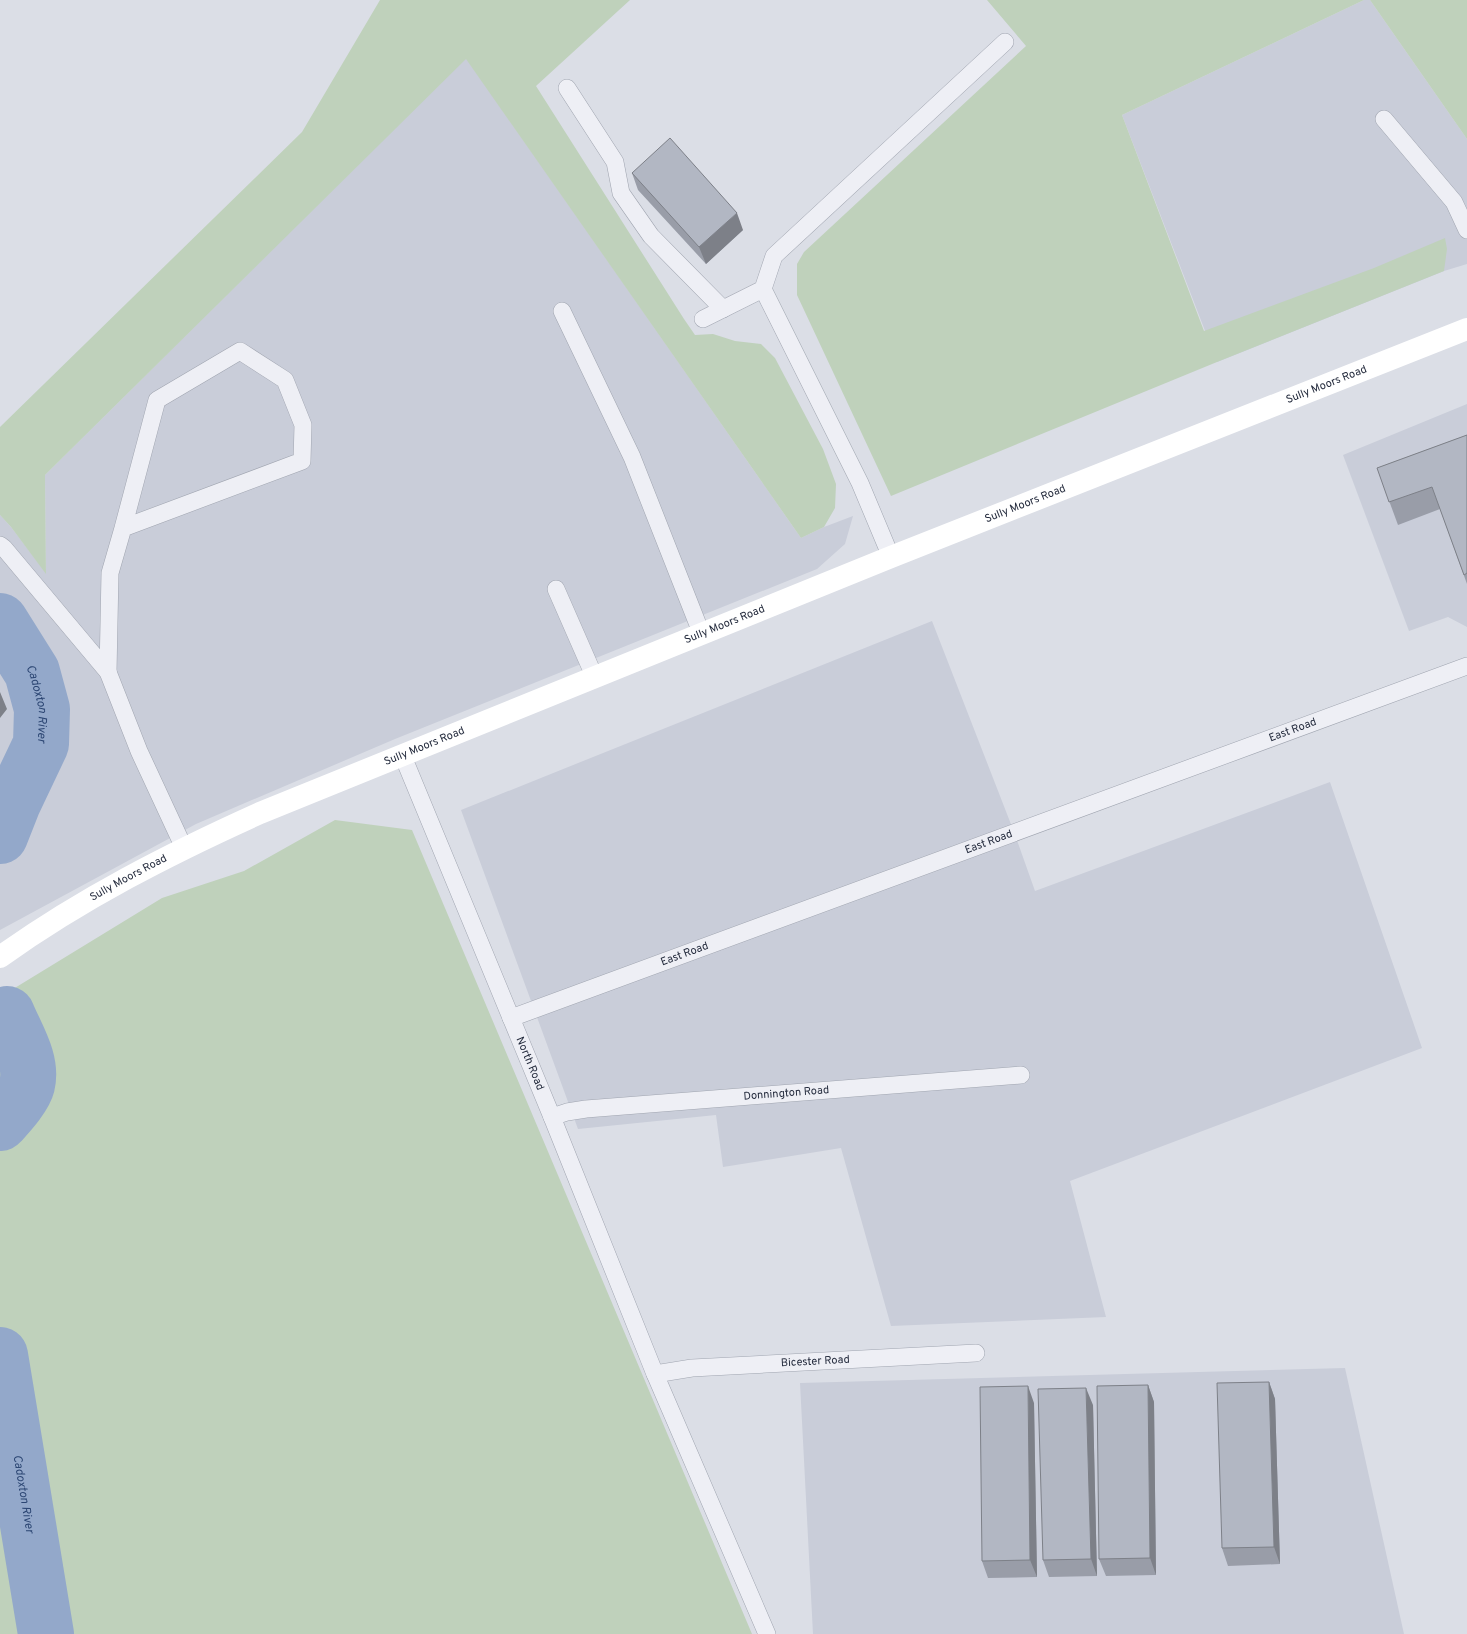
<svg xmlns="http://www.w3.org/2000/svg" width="1467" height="1634" viewBox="0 0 1467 1634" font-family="Overpass,sans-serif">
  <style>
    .built { fill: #c9cdd9 }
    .green { fill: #bfd1bb }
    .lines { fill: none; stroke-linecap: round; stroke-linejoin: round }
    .river { stroke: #93a8ca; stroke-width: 56 }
    .service-casing { stroke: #a0a5b0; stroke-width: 18 }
    .service { stroke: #eeeff5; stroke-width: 17 }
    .secondary { stroke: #fff; stroke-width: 22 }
    .wall { fill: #999da8 }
    .shaded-wall { fill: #7d8088 }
    .building { fill: #b2b7c3; stroke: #7d8088 }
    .labels { text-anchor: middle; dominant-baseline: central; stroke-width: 3; stroke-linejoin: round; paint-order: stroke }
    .street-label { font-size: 11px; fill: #242b3d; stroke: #eaedf4 }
    .water-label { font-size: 12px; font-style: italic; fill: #2c4673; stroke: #eaedf4 }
  </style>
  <rect width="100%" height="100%" fill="#dbdee6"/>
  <path class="built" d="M1364,0H1370L1467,139V264L1444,271L1217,362L1122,115Z
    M466,58L801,538L824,527L853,516L845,544L817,569L395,739L196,824L0,930V515L11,527L46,573L45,475Z
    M1467,404V627L1448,617L1409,631L1343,455Z
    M932,621L1014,832L1035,891L1330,782L1422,1048L1070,1181L1106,1317L891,1326L841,1148L723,1167L716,1115L578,1129L461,810Z
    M1345,1368L1404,1634H813L800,1383Z"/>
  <path class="green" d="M380,0H630L536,86L684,319L695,335L713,334L735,341L761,344L775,358L823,449L836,484L835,508L824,527L801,538L466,59L45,475L46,574L11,527L0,515V427L302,132Z
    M987,0H1364L1122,115L1204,331L1374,268L1445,238L1447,249L1444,271L1217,362L891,496L797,295V264L804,252L1026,46Z
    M1370,0H1467V139Z
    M335,820L412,830L752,1634H0V997L162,898L244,871Z"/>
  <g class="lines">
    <g class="river">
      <path id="s1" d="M0,621L32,672L42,709L41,744L13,803L0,836"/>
      <path d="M0,1123C8,1114 24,1097 27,1085C33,1061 16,1036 7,1014"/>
      <path id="s2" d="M0,1355L46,1634"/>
    </g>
    <defs>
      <g id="service">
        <path d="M567,88L615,162L621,193L651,236L723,309"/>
        <path d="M1384,119L1454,202L1467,230"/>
        <path d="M763,289L860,483L891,557"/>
        <path d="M562,311L632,457L702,635"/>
        <path d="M703,319L763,289L774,256L1005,42"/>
        <path d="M0,545L4,548L108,672L139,751L184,848"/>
        <path d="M556,589L595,678"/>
        <path d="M108,672L110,573L123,528L302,461L303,425L285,380L240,351L157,400L123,528"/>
        <path id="s3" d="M402,754L552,1117L655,1374L767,1634"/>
        <path id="s4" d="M511,1018L1467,666"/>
        <path id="s5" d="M552,1117L567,1112L586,1109L1021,1075"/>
        <path id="s6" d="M655,1374L692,1368L976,1353"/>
      </g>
    </defs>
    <use href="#service" class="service-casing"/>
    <use href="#service" class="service"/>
    <path class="secondary" id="s7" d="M0,957C81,899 169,854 260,813L891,557L1467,329"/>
  </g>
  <path class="wall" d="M632,173L743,230L706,264L638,190Z
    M1467,435V584L1440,509L1398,525L1377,468Z
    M1269,1382L1275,1399L1280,1564L1228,1566L1222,1548Z
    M1148,1385L1154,1402L1156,1575L1106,1576L1099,1559Z
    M1034,1403L1037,1577L988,1578L982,1561Z
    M1093,1405L1097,1576L1049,1577L1043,1560Z"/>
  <path class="shaded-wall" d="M737,213L743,230L706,264L699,247Z
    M0,692L7,709L0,718Z
    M1269,1382L1275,1399L1280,1564L1274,1547Z
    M1148,1385L1154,1402L1156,1575L1150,1558Z
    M1028,1386L1034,1403L1037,1577L1030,1560Z
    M1086,1388L1093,1405L1097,1576L1091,1559Z"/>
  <path class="building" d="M670,138L737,213L699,247L632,173Z
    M1467,435V573L1464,575L1432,487L1389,502L1377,468Z
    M1269,1382L1274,1547L1222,1548L1217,1383Z
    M1148,1385L1150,1558L1099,1559L1097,1386Z
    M1028,1386L1030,1560L982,1561L980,1387Z
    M1086,1388L1091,1559L1043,1560L1038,1389Z"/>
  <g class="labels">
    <g class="street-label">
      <text stroke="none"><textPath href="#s7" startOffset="1447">Sully Moors Road</textPath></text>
      <text stroke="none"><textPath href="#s7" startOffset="1123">Sully Moors Road</textPath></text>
      <text stroke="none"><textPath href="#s7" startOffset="799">Sully Moors Road</textPath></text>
      <text stroke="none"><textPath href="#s4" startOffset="833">East Road</textPath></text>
      <text stroke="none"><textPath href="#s7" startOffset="475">Sully Moors Road</textPath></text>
      <text stroke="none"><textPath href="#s4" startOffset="509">East Road</textPath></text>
      <text stroke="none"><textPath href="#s7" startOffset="151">Sully Moors Road</textPath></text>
      <text stroke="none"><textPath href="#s4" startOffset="185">East Road</textPath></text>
      <text stroke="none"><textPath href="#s3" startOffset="335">North Road</textPath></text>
      <text stroke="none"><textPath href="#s5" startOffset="236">Donnington Road</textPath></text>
      <text stroke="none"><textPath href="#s6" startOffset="161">Bicester Road</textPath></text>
    </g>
    <g class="water-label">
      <text stroke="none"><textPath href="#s1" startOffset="93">Cadoxton River</textPath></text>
      <text stroke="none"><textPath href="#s2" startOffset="141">Cadoxton River</textPath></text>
    </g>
  </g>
</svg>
